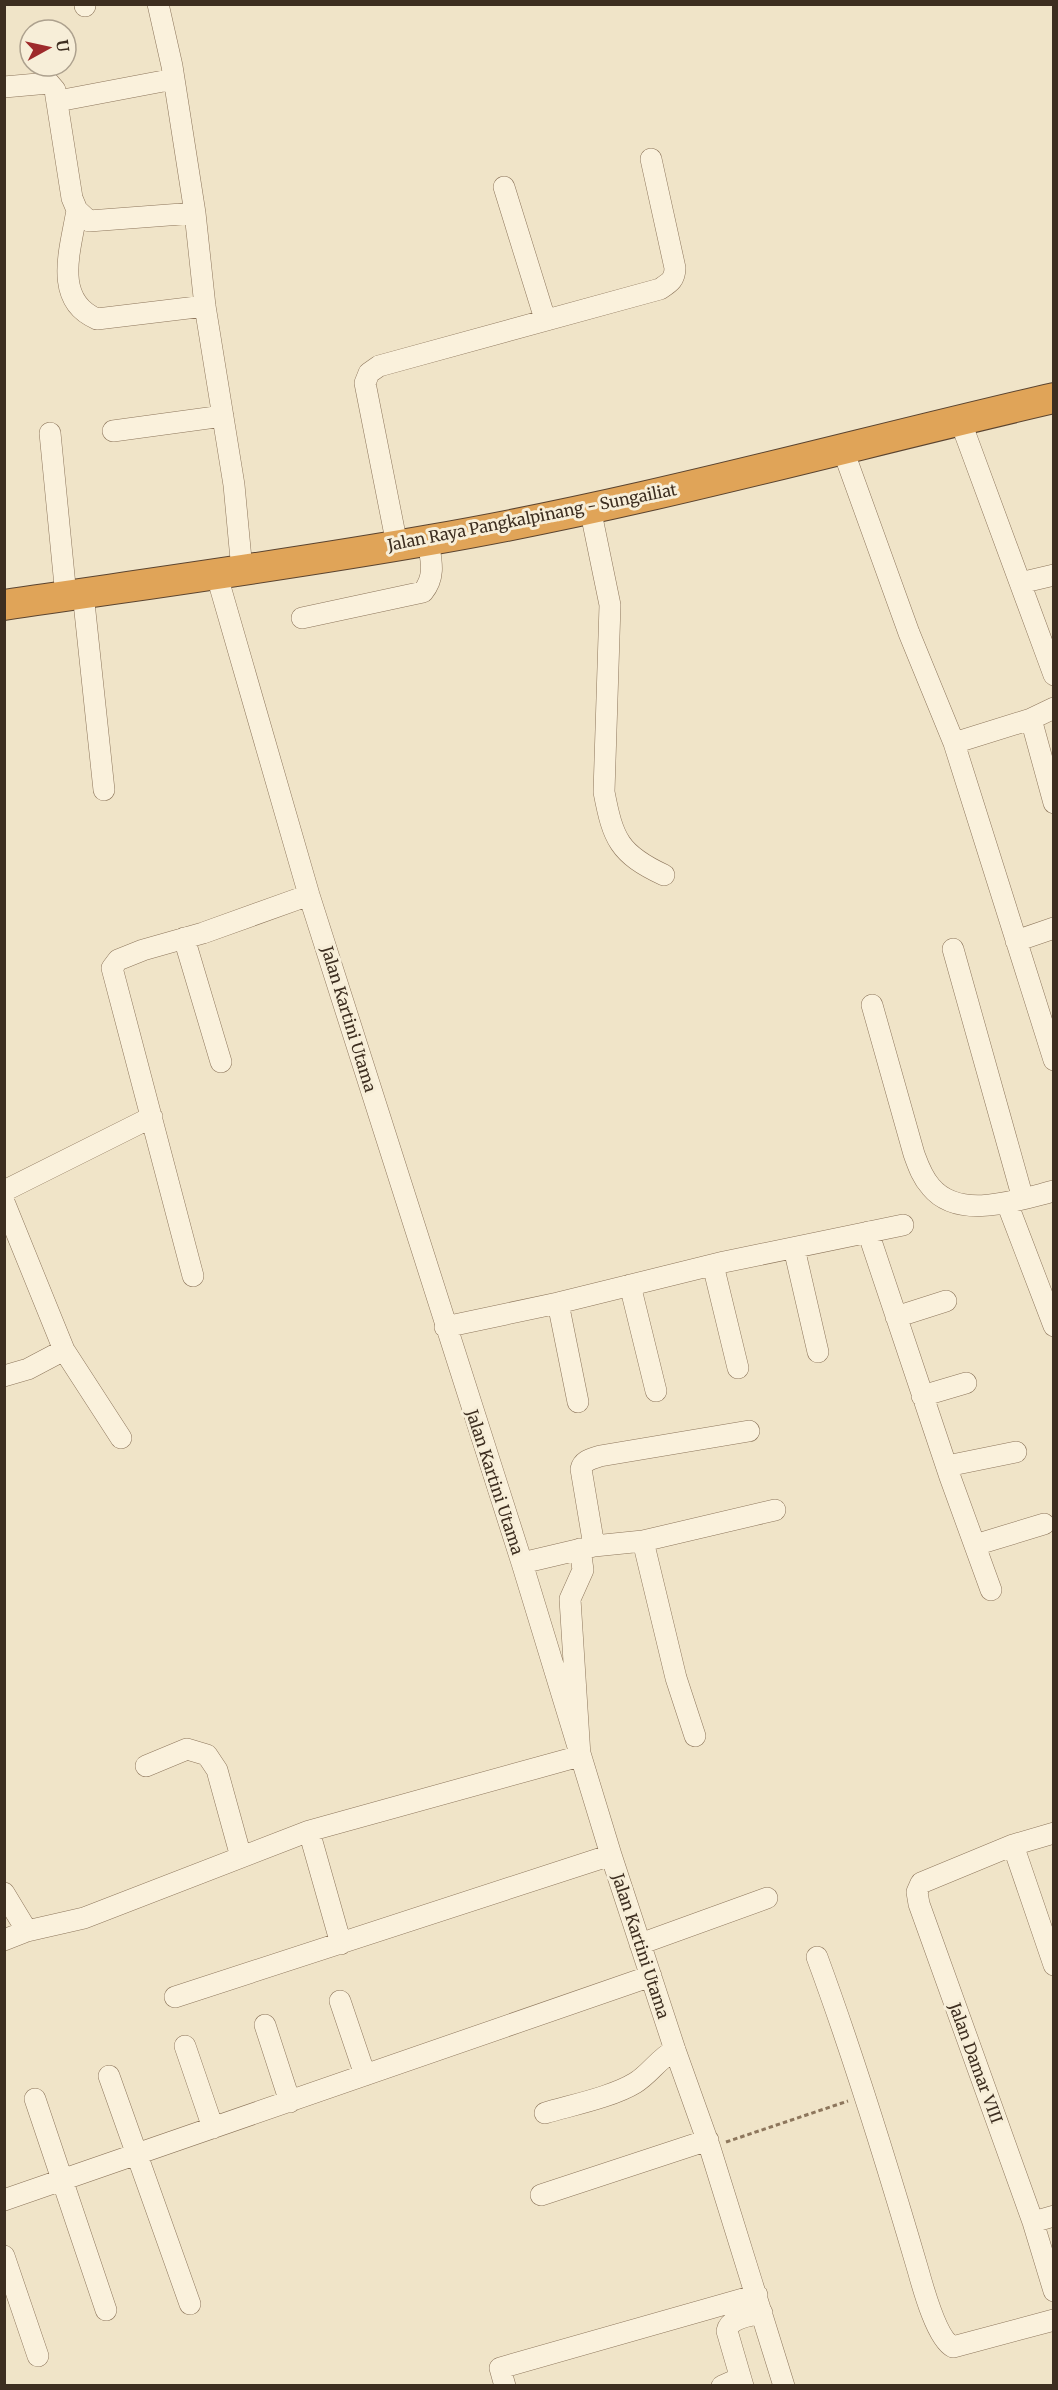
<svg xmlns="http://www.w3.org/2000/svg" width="1058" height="2390" viewBox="0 0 1058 2390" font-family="Merriweather,serif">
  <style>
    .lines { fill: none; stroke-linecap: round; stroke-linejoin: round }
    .minor-casing { stroke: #8d765c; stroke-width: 22 }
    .highway-casing { stroke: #5b4430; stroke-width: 32 }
    .path { stroke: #8d765c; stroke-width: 3; stroke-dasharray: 4.5 3; stroke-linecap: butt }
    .minor { stroke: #faf1dc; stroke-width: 21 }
    .highway { stroke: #e0a458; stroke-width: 30 }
    .labels { text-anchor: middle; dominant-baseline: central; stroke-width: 6; stroke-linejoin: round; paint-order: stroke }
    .street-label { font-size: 16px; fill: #3d2e20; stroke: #f7eed8 }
  </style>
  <rect width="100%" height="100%" fill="#f0e4c8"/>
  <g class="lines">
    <defs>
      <path id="minor" d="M85,4V6
        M158,4L172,66L195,213L205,306L234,485L242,570
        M4,87L49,83L55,90L72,198L77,210L89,221L195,213
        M58,101L174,79
        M504,187L545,319
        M77,210C71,248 52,300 97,319L205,306
        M960,420L1054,675
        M113,431L223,416
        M50,433L66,596
        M843,450L909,633L954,743L1031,719L1054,708
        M590,508L610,605L604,792C613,839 619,854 664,875
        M397,545L365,383L369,373L379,366L660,289C669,283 675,280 675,268L651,159
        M217,576L309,895L522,1563L611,1855L675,2050L710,2148L784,2386
        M1020,583L1054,575
        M83,593L104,790
        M302,618L423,592C436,576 431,560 428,541
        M1031,719L1054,803
        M954,743L1054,1060
        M184,938L221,1062
        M1016,941L1054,928
        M953,949L1023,1199
        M872,1005L914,1154C918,1165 922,1177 931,1187C959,1221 1018,1200 1054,1191
        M4,1191L152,1117
        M4,1202L64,1350L121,1438
        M1007,1203L1054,1326
        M868,1232L950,1477L991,1590
        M794,1248L818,1352
        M713,1265L738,1368
        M193,1276L112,968L118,960L143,950L203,933L309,895
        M630,1285L656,1391
        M558,1303L578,1402
        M896,1317L946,1301
        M445,1327L558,1303L724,1262L903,1225
        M4,1376L28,1369L64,1350
        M922,1396L966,1383
        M947,1466L1016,1452
        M643,1541L676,1678L695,1736
        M975,1545L1044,1524
        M594,1546L643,1541L775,1510
        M522,1563L594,1546L581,1469C583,1460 592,1459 600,1456L749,1431
        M146,1766L187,1749L207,1755L217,1770L241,1857
        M309,1831L341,1944
        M1054,1833L1013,1845L921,1883L917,1892L919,1904L1033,2222L1054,2291
        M1013,1845L1054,1965
        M4,1893L27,1931
        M4,1940L27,1931L84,1918L309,1831L580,1756L570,1599L583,1570L580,1549
        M640,1944L767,1898
        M817,1957C855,2060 887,2164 918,2270C923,2288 937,2339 953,2347L1054,2320
        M175,1997L611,1855
        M340,2001L365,2075
        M265,2025L290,2102
        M185,2046L213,2128
        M109,2076L190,2304
        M35,2099L106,2310
        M545,2113C572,2105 612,2097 635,2083C650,2074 659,2058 675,2050
        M541,2195L708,2140
        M4,2200L651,1976
        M1033,2222L1054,2216
        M4,2256L38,2356
        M505,2386L500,2368L757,2295
        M722,2386L740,2378
        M743,2386L727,2331C730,2317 750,2316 762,2313"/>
      <path id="highway" d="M4,605C146,584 288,565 430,540C640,504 846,446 1054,398"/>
    </defs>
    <use href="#minor" class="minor-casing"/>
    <use href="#highway" class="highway-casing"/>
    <path class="path" d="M726,2142L848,2101"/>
    <use href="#minor" class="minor"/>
    <use href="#highway" class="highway"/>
  </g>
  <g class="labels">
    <g class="street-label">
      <text transform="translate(532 517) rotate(-11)">Jalan Raya Pangkalpinang - Sungailiat</text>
      <text transform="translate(349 1019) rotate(73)">Jalan Kartini Utama</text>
      <text transform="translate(495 1482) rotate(72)">Jalan Kartini Utama</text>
      <text transform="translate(641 1946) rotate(72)">Jalan Kartini Utama</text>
      <text transform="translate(976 2063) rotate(70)">Jalan Damar VIII</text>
    </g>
  </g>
  <rect width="1058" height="2390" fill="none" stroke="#3d2e20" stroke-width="12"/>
  <g transform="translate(48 48) rotate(82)"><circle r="28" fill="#f7eed8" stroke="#ada18e" stroke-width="1.5"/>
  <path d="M0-4.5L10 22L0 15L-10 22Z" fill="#9e2a2b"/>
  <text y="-9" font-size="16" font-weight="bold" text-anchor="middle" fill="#3d2e20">U</text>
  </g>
</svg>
